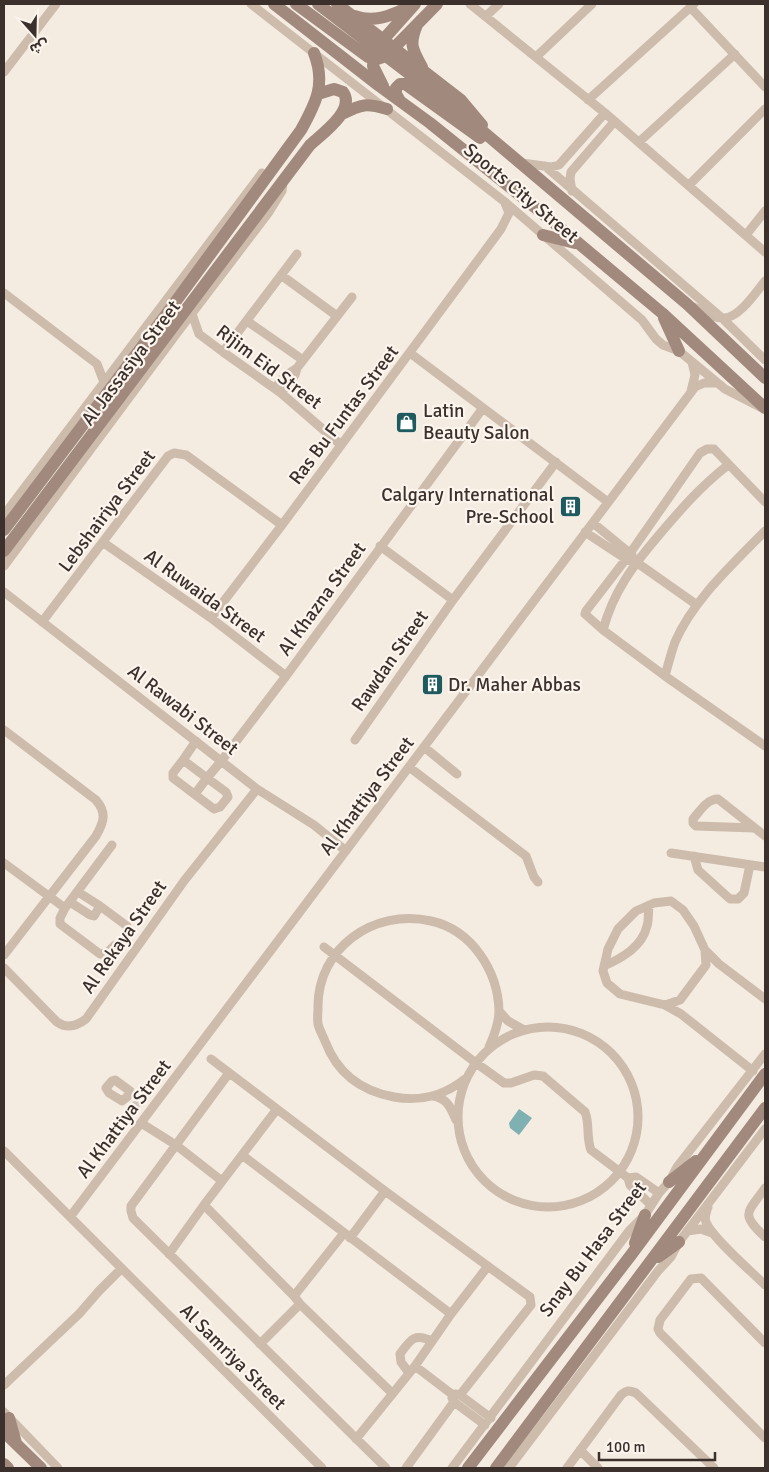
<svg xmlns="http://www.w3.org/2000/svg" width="769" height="1472" viewBox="0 0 769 1472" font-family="Signika,'Noto Sans Arabic',sans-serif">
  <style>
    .water { fill: #7fb0b2 }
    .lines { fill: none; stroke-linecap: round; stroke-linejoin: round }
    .street-tunnel { stroke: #cfc6bd; stroke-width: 9; stroke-dasharray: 9 4.5; stroke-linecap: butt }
    .street { stroke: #cdbbac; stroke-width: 9 }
    .secondary { stroke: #a18a7d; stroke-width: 12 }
    .labels { text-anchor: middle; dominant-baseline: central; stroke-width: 4.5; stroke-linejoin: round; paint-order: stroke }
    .street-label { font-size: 19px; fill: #3b302b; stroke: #fbf5ee }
    .poi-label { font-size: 19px; fill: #3b302b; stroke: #fbf5ee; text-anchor: start }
  </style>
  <rect width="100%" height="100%" fill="#f4ebe1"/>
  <path class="water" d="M519,1109L532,1118L519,1135L510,1128L509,1123Z"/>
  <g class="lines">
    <path class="street-tunnel" d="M133,1102L140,1107"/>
    <path class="street" d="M251,4L505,202L642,320L656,339L663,345L679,351L725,389L762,408
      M470,4L605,113L765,252
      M690,7L765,87
      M486,16L499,4
      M536,57L592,4
      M4,72L56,4
      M588,100L694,4
      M639,142L735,54
      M522,163L551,167L559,165L605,113
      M545,166L723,319L765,360
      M689,185L765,109
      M572,191L570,179L571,172L614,122
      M746,235L765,211
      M281,275L337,316
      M4,293L97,364L104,382
      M694,307C703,311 714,319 724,318C739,318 756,292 765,281
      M192,314L199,334L223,352L281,393L341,445
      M247,321L303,360
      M223,352L297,254
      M410,353L608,502
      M275,388L285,376L297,368
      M691,391L695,375L692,362
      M281,393L295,375L297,368L352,297
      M765,502L714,449H707L700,453L626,559L586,611L585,614L603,630L665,676L765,746
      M4,515L262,173
      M593,523L632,555
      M585,532L626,559L636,562L697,605
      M104,543L211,618L286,676
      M380,546L453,600
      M4,566L177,333L269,212L282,191L283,183
      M4,592L257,789L314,825L346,851
      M211,618L282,525L501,229L509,213L505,203
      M42,622L168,456L174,453L186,455L282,525
      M603,630C613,592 634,564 659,535C682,508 700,487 728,465
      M665,676C668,665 671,653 675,642C693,600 733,564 765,531
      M4,730L96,800C107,813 104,822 96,836L4,955
      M355,740L453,600L556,462
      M196,741L183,760L207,778L222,760L286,676L483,408
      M424,747L457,774
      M183,760L173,773V778L214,809L220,807L228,797L226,792L207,778L195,794
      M409,767L526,856L534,877L538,882
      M755,828L696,826L693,823V819C700,811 707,799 718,799L765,836
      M671,853L765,867
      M694,856L698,870L730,899H738L744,893L750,865
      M4,863L65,908L60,918V924L100,954L107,953L115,945
      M70,902L90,915L94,916L100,906L78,892
      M100,906L127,926
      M65,908L112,845
      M324,947L476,1063L504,1083H511L534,1075L543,1076L585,1112C590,1124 586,1138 591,1150L628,1178L630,1185L651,1205
      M604,966C622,958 642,947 647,926C649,920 648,912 649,905
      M4,968L57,1022C67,1029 77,1026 86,1019L184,881L257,789
      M665,1005L680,1000L706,965L705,950
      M499,1011L508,1021L524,1030
      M458 1117a90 90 0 1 1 180 0a90 90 0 1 1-180 0Z
      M211,1059L385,1191L530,1297L531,1305L460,1395
      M753,1071L681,1014L665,1005L620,994L607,983L603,971L608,949L618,929L636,911L654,903L671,901L683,910L694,926L705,950L719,964L765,999
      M229,1073L131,1206V1211L133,1218L386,1468
      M465,1079C445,1095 420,1102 394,1097C361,1091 337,1073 325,1041C323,1036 319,1029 318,1024C317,1019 318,1013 318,1008C317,948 374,908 431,921C472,930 498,971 499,1011C499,1024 494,1036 489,1047
      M115,1080L130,1091L127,1097L122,1101L109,1093L106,1088L112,1081Z
      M433,1096C447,1098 451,1108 456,1120
      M141,1123L176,1145L222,1181
      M4,1151L322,1468
      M242,1155L451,1314
      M628,1178L636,1177L659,1193
      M765,1188C747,1214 740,1213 765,1237
      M204,1205L294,1296L300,1304L392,1393
      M708,1207C706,1213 704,1217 706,1222C711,1237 752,1272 765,1285
      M70,1217L695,387L704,383H715
      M687,1231L701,1229L712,1233
      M350,1238L385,1191
      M169,1254L204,1205L277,1109
      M294,1296L344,1233
      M765,1343L701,1278L691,1279L660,1320L658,1329L660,1333L765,1438
      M260,1344L300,1304
      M415,1366L453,1395
      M409,1373L401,1362L400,1354C411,1339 414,1333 432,1341
      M4,1385L79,1314L99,1291L121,1269
      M4,1412L58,1468
      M485,1425L454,1402L452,1398L455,1394L460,1395L491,1418
      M356,1439L415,1366L451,1314L488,1266
      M580,1450L598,1468
      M406,1468L454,1402
      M452,1468L629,1231L645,1215L659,1193L669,1182L677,1167L765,1054
      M509,1468L658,1271L671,1257L679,1242L765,1129
      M567,1468L621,1395C627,1390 629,1390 636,1393L714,1468"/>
    <path class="secondary" d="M274,4L378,85L430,123L552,221L662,313L765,408
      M296,4L368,57L377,59L386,56L437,4
      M318,4L467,118L687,304L765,378
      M337,4L461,100L482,125
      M355,16C373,23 390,16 407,8
      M417,25C409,44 412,49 422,67
      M383,86L373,66L374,50L415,4
      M400,101L396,94V88L400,84H405L480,138
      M342,114C362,104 366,103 387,109
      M543,235L575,243
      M664,318L679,351
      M4,530L168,312L301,130C316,103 326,84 314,53
      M4,551L310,145C322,134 356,110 343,92L334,89L318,94
      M669,1182L696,1161
      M635,1243L645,1215
      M658,1257L679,1242
      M9,1418L16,1443
      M4,1432L41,1468
      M4,1464L8,1468
      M468,1468L631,1255L765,1074
      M496,1468L765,1108"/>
  </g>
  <defs>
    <symbol id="shop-square" viewBox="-11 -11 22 22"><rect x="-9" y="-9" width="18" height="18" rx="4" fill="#1f5a5e" stroke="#fbf5ee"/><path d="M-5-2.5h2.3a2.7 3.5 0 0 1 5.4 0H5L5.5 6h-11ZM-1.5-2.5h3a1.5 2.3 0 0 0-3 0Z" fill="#fff"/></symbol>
    <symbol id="building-square" viewBox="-11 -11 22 22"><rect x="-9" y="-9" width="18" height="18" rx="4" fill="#1f5a5e" stroke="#fbf5ee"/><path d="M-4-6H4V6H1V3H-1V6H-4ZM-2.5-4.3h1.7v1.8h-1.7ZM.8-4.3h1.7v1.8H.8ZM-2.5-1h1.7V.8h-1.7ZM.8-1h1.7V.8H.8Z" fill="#fff"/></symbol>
  </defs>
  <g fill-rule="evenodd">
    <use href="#shop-square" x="394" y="410" width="25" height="25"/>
    <use href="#building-square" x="558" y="494" width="25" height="25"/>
    <use href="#building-square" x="420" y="672" width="25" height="25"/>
  </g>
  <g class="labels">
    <g class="street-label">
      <text transform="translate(521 193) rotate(40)">Sports City Street</text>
      <text transform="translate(131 363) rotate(-53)">Al Jassasiya Street</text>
      <text transform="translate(269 367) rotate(37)">Rijim Eid Street</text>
      <text transform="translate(344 415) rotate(-53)">Ras Bu Funtas Street</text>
      <text transform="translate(107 511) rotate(-53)">Lebshairiya Street</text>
      <text transform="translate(205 596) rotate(36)">Al Ruwaida Street</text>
      <text transform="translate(322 599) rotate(-54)">Al Khazna Street</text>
      <text transform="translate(390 661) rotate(-55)">Rawdan Street</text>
      <text transform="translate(183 710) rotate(38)">Al Rawabi Street</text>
      <text transform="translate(367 796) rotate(-53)">Al Khattiya Street</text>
      <text transform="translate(124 937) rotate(-55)">Al Rekaya Street</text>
      <text transform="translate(124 1119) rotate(-53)">Al Khattiya Street</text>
      <text transform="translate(593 1249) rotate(-53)">Snay Bu Hasa Street</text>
      <text transform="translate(233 1357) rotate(45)">Al Samriya Street</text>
    </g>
    <g class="poi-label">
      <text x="423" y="411">Latin<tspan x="423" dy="22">Beauty Salon</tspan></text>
      <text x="554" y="495" text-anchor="end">Calgary International<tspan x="554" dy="22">Pre-School</tspan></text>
      <text x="448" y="685">Dr. Maher Abbas</text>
    </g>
  </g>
  <rect width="769" height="1472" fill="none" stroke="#3b302b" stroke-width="10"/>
  <g transform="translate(35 35) rotate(160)" stroke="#fbf5ee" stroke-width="4" paint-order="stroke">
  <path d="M0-4L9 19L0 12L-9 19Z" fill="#3b302b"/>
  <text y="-8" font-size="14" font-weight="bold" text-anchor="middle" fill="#3b302b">ش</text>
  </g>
  <path d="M599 1452v8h116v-8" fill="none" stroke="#3b302b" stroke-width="2.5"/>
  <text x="606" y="1452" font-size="15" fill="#3b302b" stroke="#fbf5ee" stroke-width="4" paint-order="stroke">100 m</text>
</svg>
